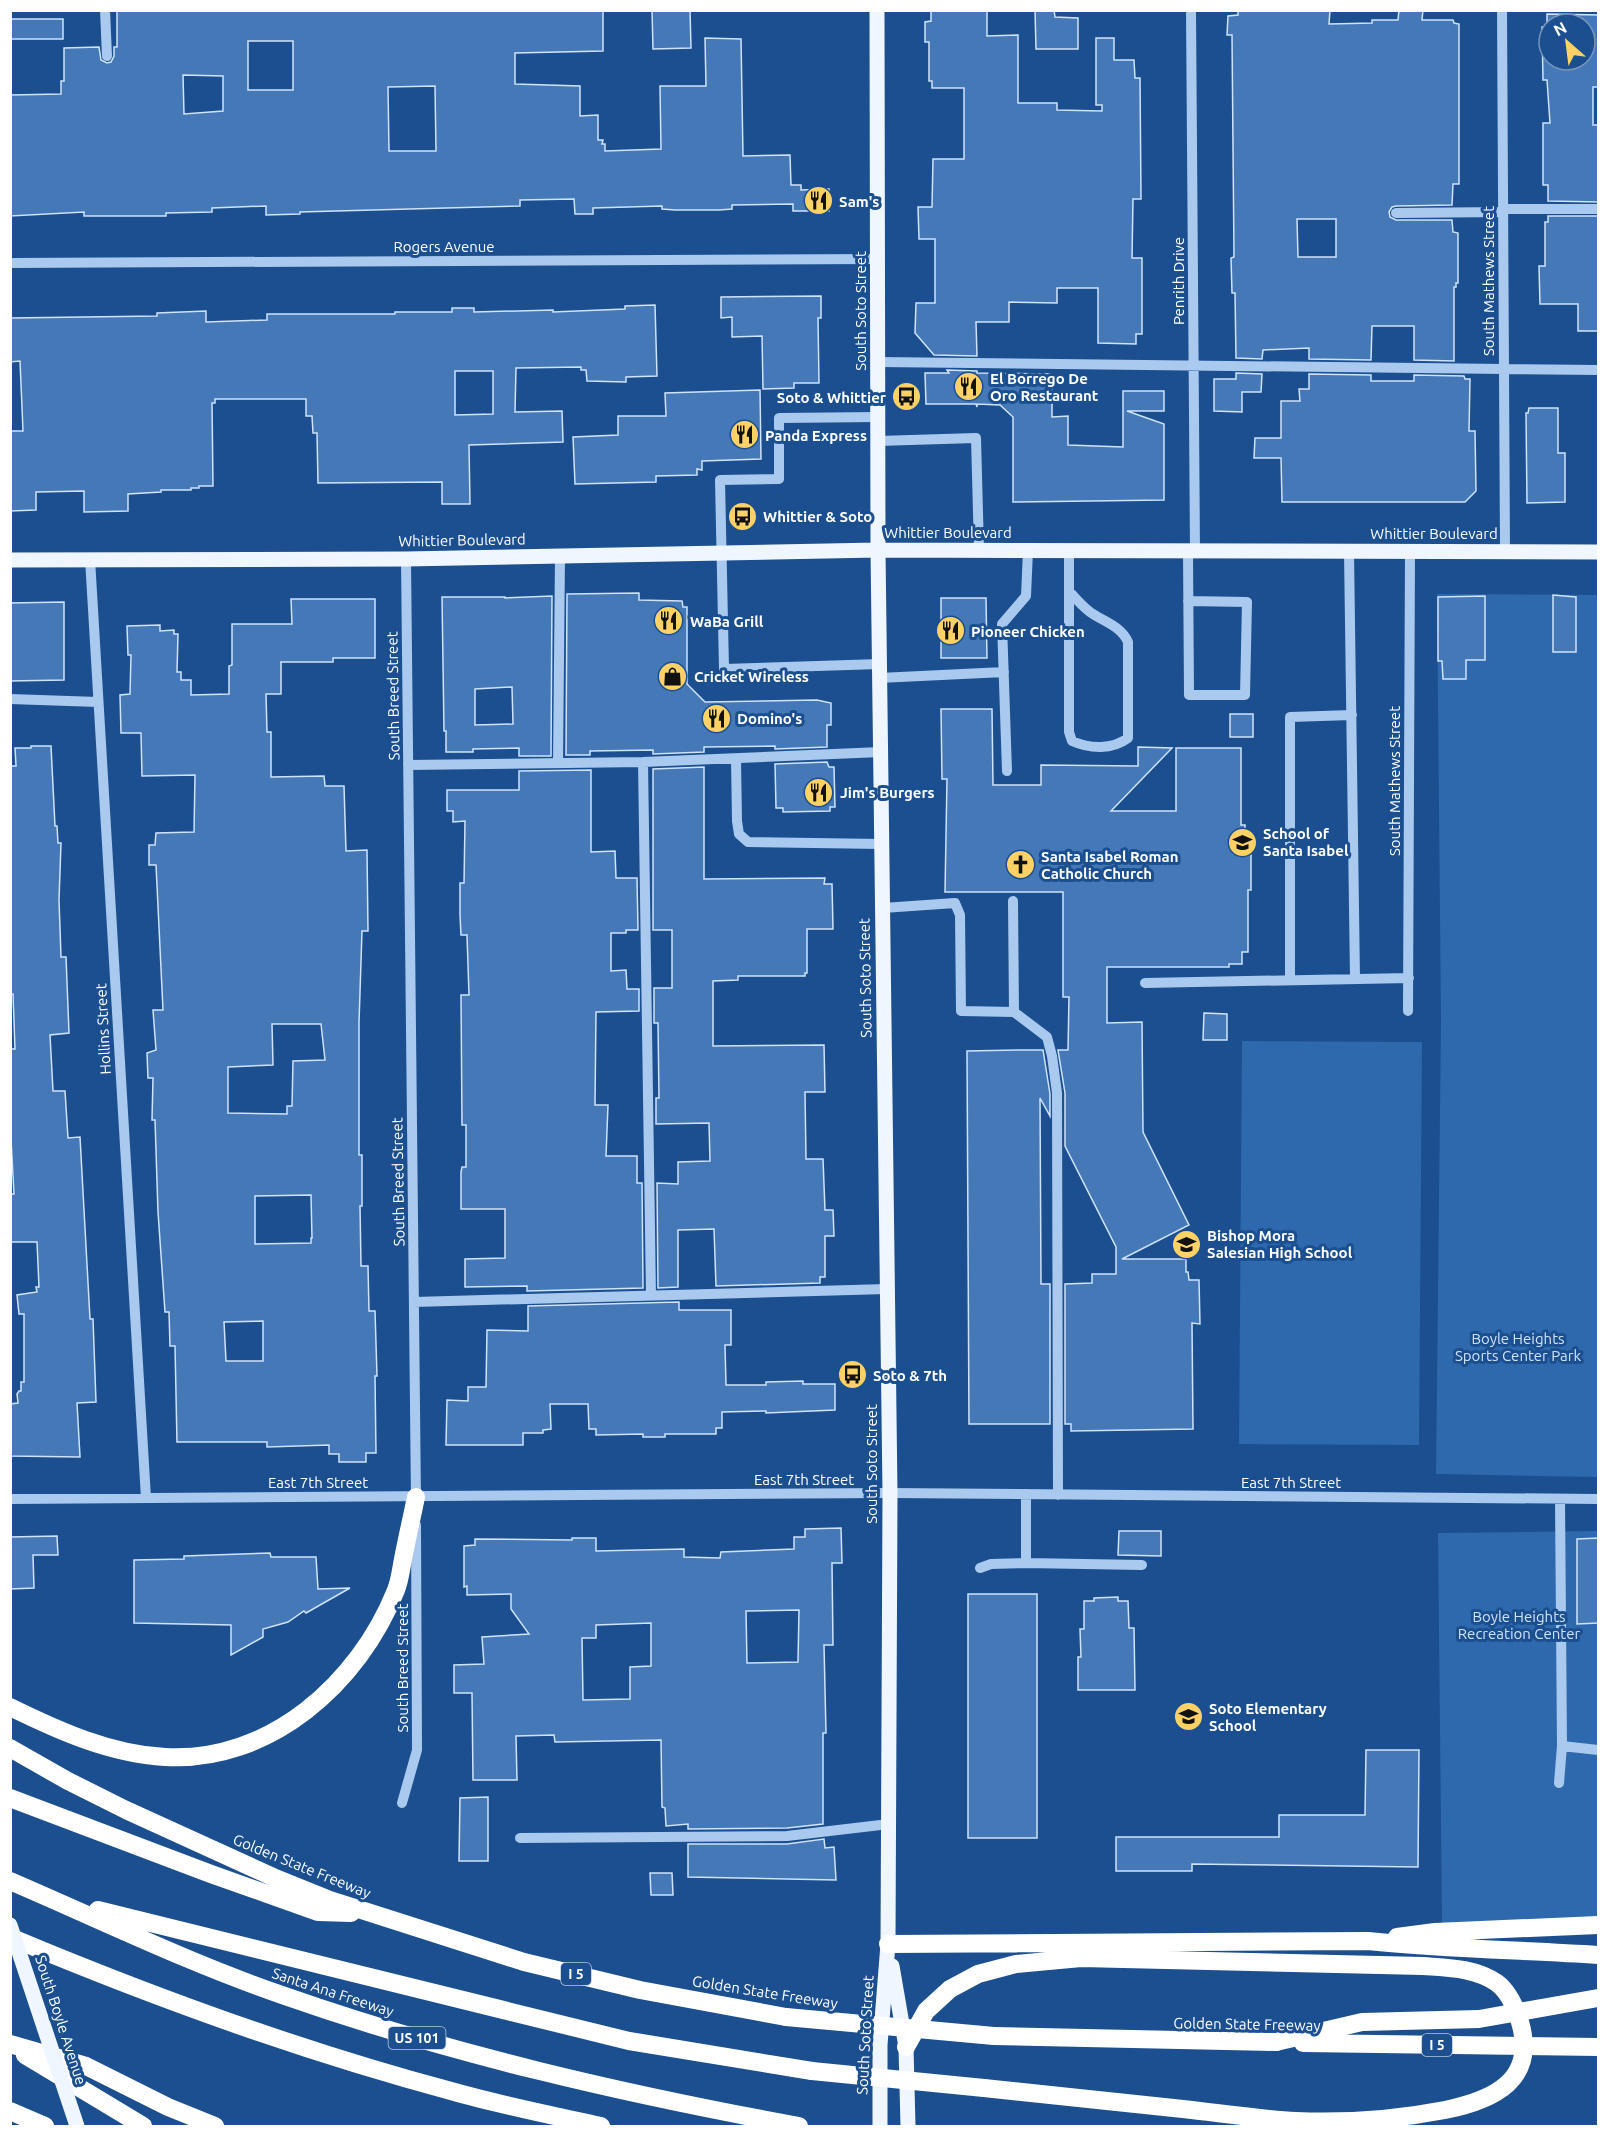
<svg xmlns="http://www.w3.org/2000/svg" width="1609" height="2137" viewBox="0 0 1609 2137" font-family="Ubuntu,sans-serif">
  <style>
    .green { fill: #2e69ad }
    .building { fill: #4478b7; stroke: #cfe3fa; stroke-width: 1.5; fill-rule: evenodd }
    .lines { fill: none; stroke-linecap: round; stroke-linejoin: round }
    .minor { stroke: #a9c9ee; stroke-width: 10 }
    .major { stroke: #f0f6ff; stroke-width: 15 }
    .highway { stroke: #fff; stroke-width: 18 }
    .major-bridge { stroke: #f0f6ff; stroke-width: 15 }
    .highway-bridge { stroke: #fff; stroke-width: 18 }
    .labels { text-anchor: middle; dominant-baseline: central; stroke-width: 6; stroke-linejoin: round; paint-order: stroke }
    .shield { fill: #1b4f8f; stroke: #bbcadd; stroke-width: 1.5 }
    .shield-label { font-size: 14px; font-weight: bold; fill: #fff }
    .poi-label { font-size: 15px; font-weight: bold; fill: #fff; stroke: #1b4f8f; text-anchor: start }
    .street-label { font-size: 15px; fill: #fff; stroke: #1b4f8f }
    .park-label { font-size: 15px; fill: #cfe3fa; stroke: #1b4f8f }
  </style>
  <rect width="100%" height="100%" fill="#1b4f8f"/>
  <path class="green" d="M1437,594L1598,595V1477L1436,1474L1441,1021Z
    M1242,1041L1422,1042L1419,1445L1239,1444Z
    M1598,1531V1918L1442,1924L1438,1533Z"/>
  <path class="building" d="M117,10H603V51L515,53V84L580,86V116L598,115V140H603L602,144H605V151L661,149L660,86H706L705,38L741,39L743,156L790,155L791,185H801V190L829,189V211H793V204L732,205V209L719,210H675L662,209V206L593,208V214H575L574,199L520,200V206L300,212V214L266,215V206L212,208V212L166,213V216H84V212L10,216V95L61,94V81H64V48L99,47L101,60L107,63L111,62L114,56V47H117ZM248,41H293V90H248ZM183,75L223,76V111L184,114ZM435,86L436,151H389L388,87Z
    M652,10H690L691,48L653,49Z
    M931,10H987V36L1018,35V103H1057V110L1102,111V105H1096V38H1114V60H1134L1135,78H1140L1141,199H1133L1132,258H1142V334H1136V344L1098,343V288H1057V303L1009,302V322H976L977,356L934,355L915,333L916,303H935V239H919L918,207H932L933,159H964V88H932V81H929V42H925V22L931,21Z
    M1035,10H1054L1055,17L1078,18V49H1036Z
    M1238,10H1330L1329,24L1372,23V20H1398L1399,10H1423L1422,20H1453L1454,23L1459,24V184H1453L1452,205L1396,206L1392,207L1389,212L1390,217L1396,220H1452L1453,232L1458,233V283H1456V287H1454V361L1414,360V326H1372L1371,360L1309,359V348L1263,350L1262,359L1236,358L1235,293H1232L1231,258L1234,257L1232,35H1227L1228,16L1238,15ZM1297,219H1336V257H1298Z
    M1547,14L1599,15V87H1593V125H1599V202L1548,201V185H1543V123H1550L1547,80H1543L1542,27H1547ZM1549,24H1585V60H1549Z
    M10,19H63V39H10Z
    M1548,216H1599V331H1578V304H1540L1539,266H1545V222H1548Z
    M821,296V318H818L819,383H794V388L763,389L762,336L732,337V317L721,318V297Z
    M655,305L657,376L626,377V382L587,381L586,370H581V367L516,368L515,412L562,411L563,442L469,445L470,504H442V482L318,483L317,433H313L312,416H306V399H215V403H212L213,486H199V488H191V490H161V492L128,494V511L84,512V491L36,492V510L10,511V431H23L20,361L10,362V318L157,316V313L206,311V322L267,320V314H395V312H452V308H474V312L553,310V312L625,309V306ZM455,371H493V414L455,415Z
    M947,370L977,371V373L1052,374V417L1068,416V445L1123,447V391H1164V411H1127L1164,424V500L1013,502V417L1000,405L977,404V407L976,404H926L925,373H949Z
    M1236,373L1262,374L1261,392H1242V412L1214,411V379H1236Z
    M1309,374L1371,375V381H1414V375L1464,376L1465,379H1470L1469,431H1475L1476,491L1465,502H1282L1281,458H1254L1255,438H1281V401H1300L1299,389H1309Z
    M760,390L761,459L702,461V470L697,469V475L656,476V482L575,484L573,437L618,435V416H666L665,393Z
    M1529,408H1558V453H1565V502L1527,503L1526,413H1528Z
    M639,593V600L682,601L683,607H687V684L705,702L817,700L831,703V725H827V747L775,749V746L704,747V752L653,754V750L590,751V755H566L567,594Z
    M1553,595L1576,597V652H1553Z
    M552,596L551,756H519V748L473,749V752H446V731H444L442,597H505V598ZM512,687L513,724L475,725V689Z
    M1485,596V660H1466V679H1443L1442,661H1438V597Z
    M941,598H986L987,658H941Z
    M291,599H375V658H333V662H281V694H266L267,732H271V777L324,776L325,786H344L346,851L367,850L368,931H362L359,1023V1155H362V1206H360L361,1266H368L369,1311H375L377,1376H375L376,1453H366V1462H339V1454H329V1445L267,1447V1442H177L175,1346H170L169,1312H165L158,1212L155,1120H152L153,1078H148L147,1053L156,1050L153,1010H163L156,865H149V845H155L156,833L194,832L195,775L142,776L141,733H121L120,695L130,694L131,655H128L127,626L160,625V631L174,630V634H178L177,672H181V680H191V695L229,694V666L232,665V624H292ZM272,1024H321L325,1060L293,1061L292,1106H287V1114L228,1113V1067L273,1065ZM311,1195L312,1238H311V1243L255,1244V1196ZM263,1321V1361H226L224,1322Z
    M64,602V680L10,681V603Z
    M941,709H992L993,785H1041V765L1138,766V747L1172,748L1111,811H1176V748H1241V825H1245V845H1251V890H1248V952H1242V964H1229V967H1107V1023L1142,1022L1143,1132L1189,1225L1122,1259H1186V1272H1188L1189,1280H1199L1200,1324L1192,1323L1193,1429L1071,1431V1424H1065V1284L1092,1283V1274H1116V1247L1065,1146V1093L1058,1050H1068L1069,997H1063V892H945L947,779H942Z
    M1230,714H1253V737H1230Z
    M31,746H51L55,826H57L58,843H61L59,900L61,957H66L69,1033L50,1035L53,1091H65L68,1138L80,1137L90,1319H93L96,1402L77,1403L80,1457L10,1456V1404L18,1403L17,1394L19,1391H21V1382H24V1314H19L17,1295L37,1292L36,1287H39L37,1242H10V1194H14L10,1120V1049H15L13,994H10V766H16L15,748H31Z
    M827,762L829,767H834L835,807H830V811L783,812V808H776L775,764Z
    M704,767V879L825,878L824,884H832L833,929H807V973H805V976H738V980L713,981V1046L824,1045L825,1092H805L806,1159H823L825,1210H833L834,1236H825V1277H820V1283L716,1286L714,1229L678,1230V1287L658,1288L657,1183L678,1184V1162L710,1161L709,1123L656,1124V1098H659L658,1023H654V988H672V930H653V769Z
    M591,770V852L615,851L616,878H637L638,930H626V933H611V971L626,970L627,989H639V1011L596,1012L595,1105H608L606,1156H637V1183H642L643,1288L527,1291V1286L465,1287V1259L505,1258V1209H461V1172L462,1167H466V1125H462L461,995H469L467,935H461L460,915V883H464L465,821L453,822V811H447V790H519V771Z
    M1204,1013L1227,1014V1040H1203Z
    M1018,1050H1043L1050,1094V1116L1040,1098L1041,1284H1050V1424H969L967,1051Z
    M679,1302V1310H731V1345H725L726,1385H766V1382L803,1381V1384H835V1410L766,1413V1411L722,1412V1428H716V1434H665V1437H643V1434L596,1435V1429H589L588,1404H550L551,1429L543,1430V1433H523V1445H446L447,1400L468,1401V1387H486L487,1330L528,1331V1306Z
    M841,1528L842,1563H832L833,1645H824L826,1733H823V1824L787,1828L688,1829V1824L666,1826L665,1808L662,1807L661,1740L555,1742L554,1735L516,1736L517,1780H473L472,1693H454V1665L484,1664L482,1637L529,1634L511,1609V1594L467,1595V1586L464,1587V1546L475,1545V1539L572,1540V1538H596V1551L684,1549V1557L720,1558L721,1552L794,1549V1537H805V1529ZM799,1610L798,1662L747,1663L746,1611ZM651,1623V1666L630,1667V1699L583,1700L582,1638H596V1625Z
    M1119,1531H1161V1556L1118,1555Z
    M57,1536L58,1555H33L34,1588L10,1589V1537Z
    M1599,1538V1623L1577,1624V1539Z
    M270,1553L271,1557H316L318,1589L350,1588L306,1613L304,1611L288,1622L263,1629V1637L231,1655V1625L134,1623V1560L184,1559V1556Z
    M968,1594H1037V1838H968Z
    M1118,1597V1601H1128L1129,1628H1134L1135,1690H1078V1657H1081L1080,1629H1084V1601H1094V1598Z
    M1366,1750H1419L1418,1867L1192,1864V1871H1116V1837H1279V1815H1365Z
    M488,1797V1861H459L460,1798Z
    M824,1839L825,1848L834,1847L836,1880L688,1877V1844H787Z
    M650,1873H672L673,1895H651Z"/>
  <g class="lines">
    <path class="minor" d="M105,10L107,56
      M1191,10L1195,552
      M1502,10L1505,551
      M1503,209H1598
      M1396,213L1503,212
      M10,263L878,259
      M878,362L1598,370
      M878,417L779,418V479L720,480L724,669L880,664
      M878,441L976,438L979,550
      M1069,550V732L1072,741C1090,749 1112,750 1128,738V642C1121,626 1104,622 1090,612C1082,606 1076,599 1069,591
      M1188,552L1189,695H1245L1247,602L1188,601
      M1349,552L1355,979
      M90,559L146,1498
      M406,559L416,1501
      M879,678L1004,672
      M10,699L98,702
      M736,759L737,821L739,834L748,842L882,844
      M643,762L651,1296
      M558,763L560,556
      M408,765L643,762L881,752
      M1007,771L1002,624L1026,596L1028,550
      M1013,901L1014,1012
      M883,908L955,903L960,915L961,1011L1014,1012L1047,1037L1052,1056L1057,1093L1058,1495
      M1290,980V717L1352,715
      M1145,983L1409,978
      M1408,1011L1410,551
      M414,1302L887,1289
      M1026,1494V1563L1142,1565
      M10,1499L890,1493L1598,1499
      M980,1568L991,1564L1026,1563
      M1562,1746L1598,1750
      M1559,1783L1562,1746L1560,1499
      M402,1803L417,1750L416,1525
      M520,1838L787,1836L889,1824"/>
    <path class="major" d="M877,10L878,550L890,1493L888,1944L880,2045V2126
      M10,560L406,559L878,550L1598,552
      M892,1966L906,2047L908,2126"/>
    <path class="highway" d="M10,1707C59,1731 110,1754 165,1757C270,1763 359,1683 396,1590C400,1580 401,1569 403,1559C407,1538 412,1517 416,1497
      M10,1748L68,1781L126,1810L273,1877L330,1900L524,1962L640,1990L786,2017
      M10,1798L211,1874L318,1912L351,1913
      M10,1881C101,1920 189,1963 282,1995C450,2054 624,2094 799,2126
      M98,1910L629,2041L812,2071
      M10,1937C153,1997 301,2051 451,2091C500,2105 551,2115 601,2126
      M1397,1937L1435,1932L1598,1925
      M888,1944L1368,1941C1445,1949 1522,1950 1598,1955
      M994,2036L1276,2042
      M10,2044L86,2066L168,2107L215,2126
      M906,2047L926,2011L950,1989L978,1974L1016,1964L1081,1958L1423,1966C1449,1968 1475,1968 1497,1983C1509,1992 1516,2009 1520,2022C1537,2080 1494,2100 1445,2110C1398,2119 1343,2123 1296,2121C1258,2119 1220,2113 1183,2109C1116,2102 1050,2095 984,2088
      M25,2055L143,2126
      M10,2111L45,2126"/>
    <path class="major-bridge" d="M10,1925L77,2126"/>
    <path class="highway-bridge" d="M786,2017L994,2036
      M1276,2042L1362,2022L1479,2019L1598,1998
      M1303,2043L1598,2047
      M812,2071L984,2088"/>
  </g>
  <defs>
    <symbol id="restaurant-disc" viewBox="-11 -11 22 22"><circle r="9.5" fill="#ffd166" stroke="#1b4f8f"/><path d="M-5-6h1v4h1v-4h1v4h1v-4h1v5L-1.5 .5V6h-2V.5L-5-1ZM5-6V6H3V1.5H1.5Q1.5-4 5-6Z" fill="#111"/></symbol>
    <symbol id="bus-disc" viewBox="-11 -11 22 22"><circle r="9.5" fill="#ffd166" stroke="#1b4f8f"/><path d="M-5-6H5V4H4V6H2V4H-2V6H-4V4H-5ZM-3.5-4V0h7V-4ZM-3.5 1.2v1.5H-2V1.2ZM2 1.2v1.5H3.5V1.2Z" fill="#111"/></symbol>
    <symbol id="shop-disc" viewBox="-11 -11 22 22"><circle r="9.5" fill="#ffd166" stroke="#1b4f8f"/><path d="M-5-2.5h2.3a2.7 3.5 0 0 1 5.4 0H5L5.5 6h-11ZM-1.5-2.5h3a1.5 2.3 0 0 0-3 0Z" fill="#111"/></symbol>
    <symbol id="school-disc" viewBox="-11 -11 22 22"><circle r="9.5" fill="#ffd166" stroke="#1b4f8f"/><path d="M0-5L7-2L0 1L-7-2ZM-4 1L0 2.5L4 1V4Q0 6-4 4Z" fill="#111"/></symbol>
    <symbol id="church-disc" viewBox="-11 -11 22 22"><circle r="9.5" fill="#ffd166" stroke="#1b4f8f"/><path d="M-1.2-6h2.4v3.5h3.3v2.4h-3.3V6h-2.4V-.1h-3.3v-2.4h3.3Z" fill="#111"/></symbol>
  </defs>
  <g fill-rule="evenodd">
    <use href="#restaurant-disc" x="802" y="184" width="33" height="33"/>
    <use href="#restaurant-disc" x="952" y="370" width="33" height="33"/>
    <use href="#bus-disc" x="890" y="380" width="33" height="33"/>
    <use href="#restaurant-disc" x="728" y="418" width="33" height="33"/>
    <use href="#bus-disc" x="726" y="500" width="33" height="33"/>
    <use href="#restaurant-disc" x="652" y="604" width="33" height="33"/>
    <use href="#restaurant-disc" x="934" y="614" width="33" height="33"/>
    <use href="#shop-disc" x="656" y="660" width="33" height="33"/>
    <use href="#restaurant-disc" x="700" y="702" width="33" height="33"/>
    <use href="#restaurant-disc" x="802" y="776" width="33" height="33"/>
    <use href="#school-disc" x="1226" y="826" width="33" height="33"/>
    <use href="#church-disc" x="1004" y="848" width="33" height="33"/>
    <use href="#school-disc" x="1170" y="1228" width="33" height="33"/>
    <use href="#bus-disc" x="836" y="1358" width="33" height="33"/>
    <use href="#school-disc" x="1172" y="1700" width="33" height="33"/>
  </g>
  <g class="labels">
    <g class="shield">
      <rect x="561" y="1963" width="30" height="22" rx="4.5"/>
      <rect x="388.5" y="2027" width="57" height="22" rx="4.5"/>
      <rect x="1422" y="2034" width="30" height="22" rx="4.5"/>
    </g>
    <g class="shield-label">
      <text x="576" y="1974">I 5</text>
      <text x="417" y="2038">US 101</text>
      <text x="1437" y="2045">I 5</text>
    </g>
    <g class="poi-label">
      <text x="839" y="201">Sam's</text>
      <text x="990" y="378">El Borrego De<tspan x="990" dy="17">Oro Restaurant</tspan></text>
      <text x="886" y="397" text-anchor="end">Soto &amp; Whittier</text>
      <text x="765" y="435">Panda Express</text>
      <text x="763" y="516">Whittier &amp; Soto</text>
      <text x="690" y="621">WaBa Grill</text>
      <text x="971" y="631">Pioneer Chicken</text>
      <text x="694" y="676">Cricket Wireless</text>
      <text x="737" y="718">Domino's</text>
      <text x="840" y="792">Jim's Burgers</text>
      <text x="1263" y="833">School of<tspan x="1263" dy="17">Santa Isabel</tspan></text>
      <text x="1041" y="856">Santa Isabel Roman<tspan x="1041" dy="17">Catholic Church</tspan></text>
      <text x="1207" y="1235">Bishop Mora<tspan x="1207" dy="17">Salesian High School</tspan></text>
      <text x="873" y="1375">Soto &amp; 7th</text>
      <text x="1209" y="1708">Soto Elementary<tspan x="1209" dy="17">School</tspan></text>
    </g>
    <g class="street-label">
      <text x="444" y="246">Rogers Avenue</text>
      <text transform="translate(1178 281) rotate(-90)">Penrith Drive</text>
      <text transform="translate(1488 281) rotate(-90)">South Mathews Street</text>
      <text transform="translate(860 311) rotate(-90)">South Soto Street</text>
      <text x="948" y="532">Whittier Boulevard</text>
      <text x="1434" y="533">Whittier Boulevard</text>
      <text transform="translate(462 540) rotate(-1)">Whittier Boulevard</text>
      <text transform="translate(393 696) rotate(-91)">South Breed Street</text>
      <text transform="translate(1394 781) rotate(-90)">South Mathews Street</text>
      <text transform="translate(865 978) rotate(-91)">South Soto Street</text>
      <text transform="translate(103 1029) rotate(-93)">Hollins Street</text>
      <text transform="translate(398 1182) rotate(-91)">South Breed Street</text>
      <text transform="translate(871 1464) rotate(-90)">South Soto Street</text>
      <text x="804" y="1479">East 7th Street</text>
      <text x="318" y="1482">East 7th Street</text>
      <text x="1291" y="1482">East 7th Street</text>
      <text transform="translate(402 1668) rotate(-90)">South Breed Street</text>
      <text transform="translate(302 1866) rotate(22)">Golden State Freeway</text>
      <text transform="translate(333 1992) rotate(18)">Santa Ana Freeway</text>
      <text transform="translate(765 1992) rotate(9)">Golden State Freeway</text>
      <text transform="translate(61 2020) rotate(72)">South Boyle Avenue</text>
      <text transform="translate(1247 2024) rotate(1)">Golden State Freeway</text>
      <text transform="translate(865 2035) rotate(-87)">South Soto Street</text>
    </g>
    <g class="park-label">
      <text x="1518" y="1338">Boyle Heights<tspan x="1518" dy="17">Sports Center Park</tspan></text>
      <text x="1519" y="1616">Boyle Heights<tspan x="1519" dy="17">Recreation Center</tspan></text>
    </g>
  </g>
  <rect width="1609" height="2137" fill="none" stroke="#ffffff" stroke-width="24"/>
  <g transform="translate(1567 42) rotate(332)"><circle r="28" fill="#1b4f8f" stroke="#7695bc" stroke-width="1.5"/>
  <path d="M0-4.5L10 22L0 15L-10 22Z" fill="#ffd166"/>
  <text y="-9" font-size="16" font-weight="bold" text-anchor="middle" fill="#ffffff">N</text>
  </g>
</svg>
